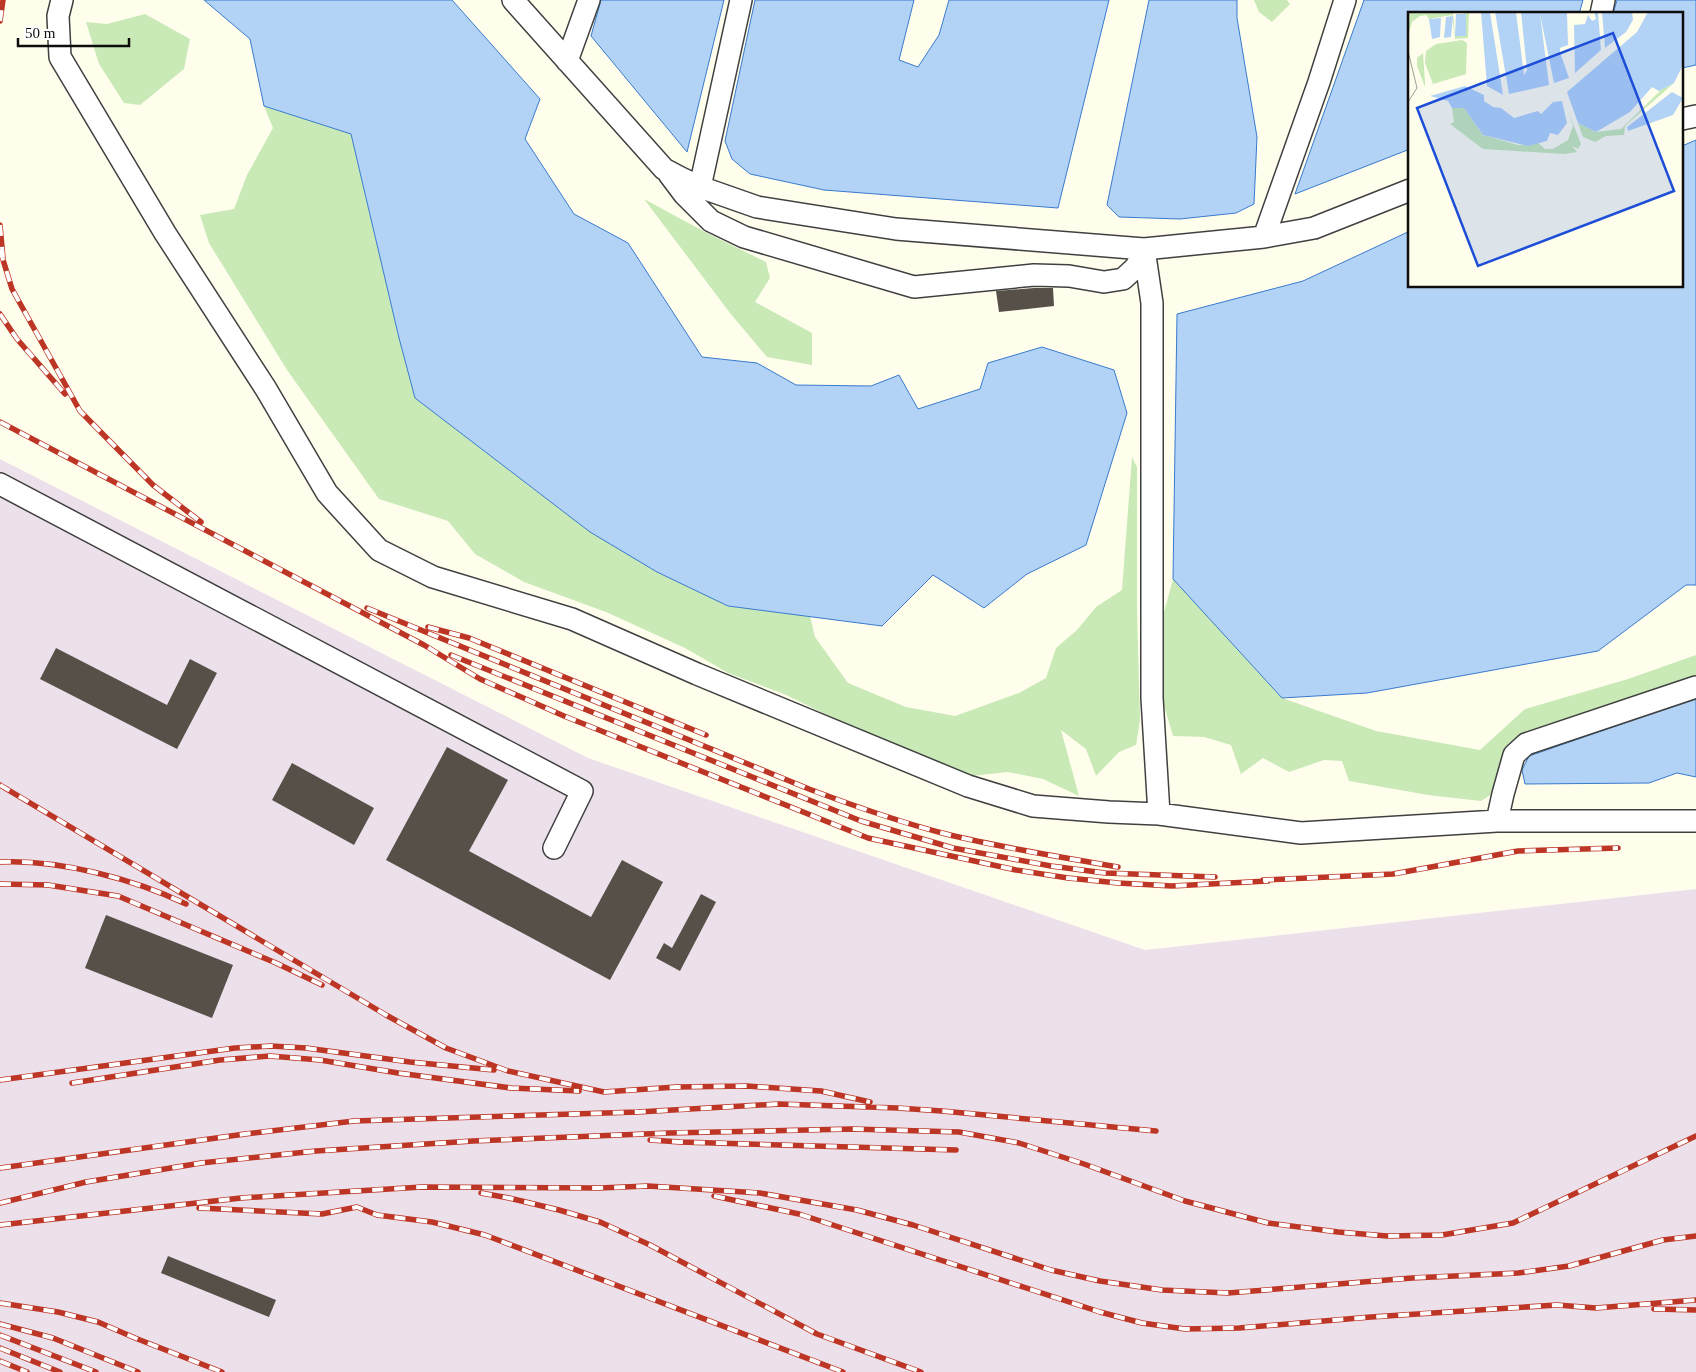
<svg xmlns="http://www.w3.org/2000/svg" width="1696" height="1372" viewBox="0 0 1696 1372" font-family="'Times New Roman',serif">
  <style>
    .industrial { fill: #ece1eb }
    .green { fill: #c9e9b7 }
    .water { fill: #b2d2f6; stroke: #397bcd }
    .building { fill: #565049 }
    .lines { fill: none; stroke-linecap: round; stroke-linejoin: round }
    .minor-casing { stroke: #404040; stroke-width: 24 }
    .minor { stroke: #fff; stroke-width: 21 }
    .rail-casing { stroke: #bd3525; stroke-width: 5.5 }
    .rail { stroke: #fff; stroke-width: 4; stroke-dasharray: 11; stroke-linecap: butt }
    .inset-road { fill: none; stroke: #9e9e93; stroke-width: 1 }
    .view { fill: #1d4ed8; fill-opacity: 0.15; stroke: #1d4ed8; stroke-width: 2.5 }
    .inset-edge { fill: none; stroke: #0d0d0d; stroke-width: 2.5 }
  </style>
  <rect width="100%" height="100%" fill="#fffeed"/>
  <path class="industrial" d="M0,459L588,758L1145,950L1696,889V1372H0Z"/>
  <path class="green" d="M1254,0H1287L1290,4L1272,22L1259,12Z
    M145,14L190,39L184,69L140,105L124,103L99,64L86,22L107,24Z
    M264,106L351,134L399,338L415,398L590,532L728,606L810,616L815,637L848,683L906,707L955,716L1019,693L1046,678L1056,648L1077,630L1096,607L1122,590L1132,457L1137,467V609L1140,720L1136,745L1119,752L1096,776L1086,749L1061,730L1079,796L1043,779L1008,772L971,776L871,736L784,694L728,673L685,648L606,612L524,582L475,554L448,521L379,499L287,370L209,243L200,215L234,209L247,175L273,128Z
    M644,199L707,233L766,262L770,278L755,302L812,333V365L767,357L730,313Z
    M1173,579L1282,698L1376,731L1480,750L1525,709L1628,679L1696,655V679L1519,737L1495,792L1481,801L1428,795L1349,781L1342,761L1324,760L1289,772L1263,758L1241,774L1231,745L1204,737L1173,736L1163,702L1161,623Z"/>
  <path class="water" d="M204,0H452L540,99L525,139L574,214L628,243L702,357L757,363L796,385L871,386L899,375L918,409L980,389L988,363L1042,347L1114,370L1127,413L1086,545L1027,574L984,608L933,575L882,626L728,606L657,572L590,532L415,398L399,338L351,134L264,106L250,39Z
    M601,0H724L687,152L591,36Z
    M755,0H914L899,60L918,67L939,35L949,0H1109L1058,208L824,190L750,174L732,159L725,141Z
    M1149,0H1237V18L1257,137L1254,204L1236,213L1180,219L1119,217L1107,205Z
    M1364,0H1583L1579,14H1410V149L1295,194Z
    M1617,0H1696V65L1682,68V14H1613Z
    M1696,140V585H1686L1598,651L1367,693L1282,698L1173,579L1177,314L1303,281L1410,231V286H1682V146Z
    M1696,698V777L1677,773L1649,783L1525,784L1522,770L1529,756Z"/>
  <path class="building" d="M1034,288H1053L1054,306L999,312L996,291Z
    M56,648L167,705L190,659L217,673L177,749L40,679Z
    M447,747L508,780L469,851L591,917L622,860L663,882L610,980L386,860Z
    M292,763L374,808L354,845L272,800Z
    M701,894L716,902L680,971L656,958L664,943L672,948Z
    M106,915L233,965L212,1018L85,968Z
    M168,1256L276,1300L269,1317L161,1273Z"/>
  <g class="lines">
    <defs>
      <path id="minor" d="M62,0L58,16L60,57L165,233L266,389L327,493L379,550L433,577L572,619L697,674L968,786L1033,806L1109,812L1159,814L1301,833L1497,821H1696
        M513,0L664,169L681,178L700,187L757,207L896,229L1144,249L1264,237L1314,228L1410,190
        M1601,14L1604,0
        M567,61L589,0
        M1682,119L1696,116
        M669,174L684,194L711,221L744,237L914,287L1034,275L1069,276L1104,282L1123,279L1136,267L1144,249
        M700,187L741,0
        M1264,237L1319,82L1345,0
        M1144,249L1152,303V698L1159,814
        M0,484L582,791L554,848
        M1497,821L1503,794L1514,755L1526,744L1696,687"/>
    </defs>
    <use href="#minor" class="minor-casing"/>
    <use href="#minor" class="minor"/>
    <defs>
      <path id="rail" d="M0,21L3,0
        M0,225L3,258
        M0,250L12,289L80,411L153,485L201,522
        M0,314L17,339L65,394
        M0,422L424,645L480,679L564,716L868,838L1016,870L1068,878L1118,883L1172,886L1268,881
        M367,608L809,789C854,806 899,822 946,834C1003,848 1061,857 1118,867
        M428,627L469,638L706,735
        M451,655L861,821L953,848L1051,866L1105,873L1215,877
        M0,785L386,1015L446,1048L508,1071L604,1092L676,1087L747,1086L821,1091L870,1102
        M0,862C58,859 134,879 186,904
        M1263,880L1393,874L1518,851L1618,848
        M0,884L48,885L118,896L276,963L322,985
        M0,1080L235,1048L271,1046L306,1048L410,1062L494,1070
        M72,1083L220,1060L270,1056L320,1060L398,1073L511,1088L579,1091
        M650,1140L680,1142L956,1150
        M0,1168L245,1134L354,1121L638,1112L779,1104L897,1108L942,1111L1156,1131
        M481,1193L509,1198L559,1210L600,1222L650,1245L817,1334L921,1372
        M714,1196L799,1214L1100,1312L1142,1323L1185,1329L1239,1328L1371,1317L1557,1305L1596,1308L1696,1300
        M0,1203L86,1182L201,1163L316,1151L473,1141L669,1133L852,1129L959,1132L1019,1143L1084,1164L1185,1201L1268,1223L1338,1232L1387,1236L1442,1235L1513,1223L1696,1136
        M199,1208L322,1214L357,1207L377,1215L432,1222L485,1235L843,1372
        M0,1225L241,1198L422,1187L599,1188L648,1186L760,1193L857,1210L913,1225L1051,1270L1100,1281L1162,1290L1228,1293L1412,1278L1518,1273L1569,1266L1663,1240L1696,1236
        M0,1303L58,1312L98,1322L135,1338L222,1372
        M1654,1309L1696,1310
        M0,1324L53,1338L138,1372
        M0,1335L96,1372
        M0,1348L60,1372
        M0,1361L27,1372"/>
    </defs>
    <use href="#rail" class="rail-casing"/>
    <use href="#rail" class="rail"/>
  </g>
  <g transform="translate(1408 12)">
    <rect width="275" height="275" fill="#fffeed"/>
    <path d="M0,0H45L47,24L58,2L52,0H61L60,26L47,27L44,3L21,7L18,3L12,4L4,10L0,24ZM54,28L59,31L58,62L25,72L17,51L18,39L28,32ZM15,41L17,70V75L9,54V46ZM266,71L217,114L216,123L198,124L187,130L175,125L170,111L188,120L213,117L254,77ZM44,96H56L75,123L110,133L130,131L137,137H145L160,128L165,114L160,99L173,132L170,137L164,134L169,140L156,142L75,137L42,112L46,110Z" fill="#c9e9b7"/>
    <path d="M73,0H82L95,83L79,74ZM87,0H108L116,63L119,58L113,0H159L160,33L152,36V40L161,66L146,71L132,2L141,73L101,82ZM186,0H190L193,38L167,61L166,13L177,12L180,3L184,9L188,7ZM194,0H224L225,8L218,20L197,36ZM240,0H275V53L266,71L251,79L244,75L222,100L188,120L170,111L159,80L229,20ZM48,2H58V24H47ZM45,4L43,25L36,26L38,5ZM33,6L32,25L24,27L21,7ZM57,74L76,83V89L85,95L93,96L106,106L130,99L133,102L145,90L154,89L159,111L150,123L142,121L139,129L120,134L75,123L56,96H44L40,89L22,84ZM264,80L275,86L265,103L220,119L219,115Z" fill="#b2d2f6"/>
    <path class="inset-road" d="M0,39L9,76L0,90"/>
    <path class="view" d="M205,21L266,179L70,254L9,96Z"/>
    <rect width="275" height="275" class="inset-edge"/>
  </g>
  <path d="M18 38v8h111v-8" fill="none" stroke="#0d0d0d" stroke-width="2.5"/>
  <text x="25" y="38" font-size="15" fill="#0d0d0d" stroke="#ffffff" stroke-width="4" paint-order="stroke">50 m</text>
</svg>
